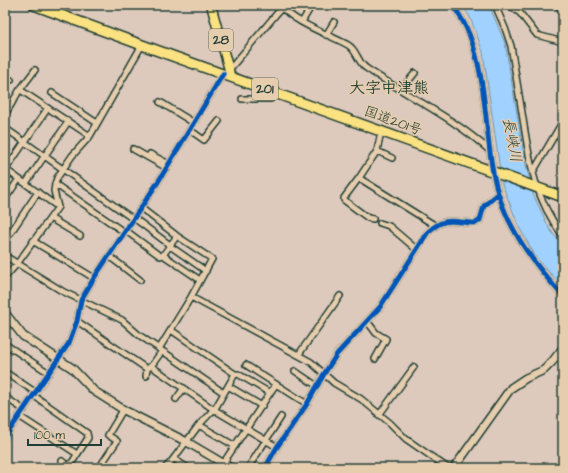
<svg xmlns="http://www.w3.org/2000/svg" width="568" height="473" viewBox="0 0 568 473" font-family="'Architects Daughter','Klee One',sans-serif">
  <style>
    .water { fill: #a1d1fe; stroke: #6d96ad }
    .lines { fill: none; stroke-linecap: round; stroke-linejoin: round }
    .street-casing { stroke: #1f3d34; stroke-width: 8 }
    .secondary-casing { stroke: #1f3d34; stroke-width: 10 }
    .primary-casing { stroke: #1f3d34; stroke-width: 11 }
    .highway-casing { stroke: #1f3d34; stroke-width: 12 }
    .street { stroke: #e6cdae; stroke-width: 5 }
    .secondary { stroke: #e6cdae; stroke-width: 7 }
    .primary { stroke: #fae181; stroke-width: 8 }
    .highway { stroke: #fae181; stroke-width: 9 }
    .cycleway-casing { stroke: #e6cdae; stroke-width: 8 }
    .cycleway { stroke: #0057b8; stroke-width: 5 }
    .labels { text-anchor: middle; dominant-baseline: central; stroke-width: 3; stroke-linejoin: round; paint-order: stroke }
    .shield { fill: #e6cdae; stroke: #5b6859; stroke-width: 1 }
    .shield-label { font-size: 13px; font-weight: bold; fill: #1f3d34 }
    .street-label { font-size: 14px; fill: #1f3d34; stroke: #e6cdae }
    .water-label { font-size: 15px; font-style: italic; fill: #26443e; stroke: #e6cdae }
    .quarter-label { font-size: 16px; font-weight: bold; fill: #1f3d34; stroke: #e6cdae }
  </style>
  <rect width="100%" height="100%" fill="#ddcabc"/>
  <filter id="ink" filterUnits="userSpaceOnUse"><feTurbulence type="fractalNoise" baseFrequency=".025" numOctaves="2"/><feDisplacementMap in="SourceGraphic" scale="8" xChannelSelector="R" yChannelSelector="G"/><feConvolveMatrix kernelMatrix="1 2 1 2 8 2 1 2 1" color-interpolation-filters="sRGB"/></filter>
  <g filter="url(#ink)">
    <path class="water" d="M462,5H489L505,43L525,161L533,194L549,228L563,247V287L537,259L519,227L502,184L483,52L470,17Z"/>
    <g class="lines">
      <defs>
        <path id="street" d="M280,5C294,23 328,34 348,45C357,50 358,63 366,68C407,96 453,117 490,151
          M453,5C459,14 465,24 469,34C486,76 485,128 493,173C502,221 530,260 563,296
          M495,5L505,28L511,46C515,70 519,95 523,119C530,164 535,199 563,236
          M509,5L520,13L537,35L563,42
          M557,5L563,10
          M302,22L312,5
          M326,35L334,22
          M229,70L284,5
          M5,77L11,80
          M401,90L415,73
          M22,91L90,136
          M52,93L97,123
          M242,99H271L274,92
          M160,102L194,123
          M5,115L19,91L35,70
          M5,128L133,219
          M190,130L204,140L219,121
          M381,132L377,151L359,178L436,226
          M133,149L167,168
          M377,151L392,158
          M150,154L169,164
          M5,169L58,207
          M6,169L48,108
          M533,172L563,121
          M359,178L344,198V200L368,218L373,219
          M26,183L68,122
          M55,184L121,230L129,233L160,256L163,255L200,280
          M5,199L19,179
          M141,208L177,236L212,259L191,297L159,349
          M50,218L80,236
          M134,218L170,245
          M380,223L389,226L416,249
          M5,241L38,192
          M33,241L94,278
          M170,246L206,271
          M163,255L177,236
          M5,256L62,291L122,320L139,335L224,393
          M109,256L140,280
          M5,277L17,264L58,207L54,191L55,184L57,178L72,156L90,136L142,45
          M191,297L311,362L334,383L361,399L390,423L406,439L448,468
          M77,321L147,369L152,365L162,351
          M367,321L376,333L386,339L375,359
          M171,330L235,374H238L270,393
          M5,344L49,373
          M299,354L340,296
          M246,365L307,404
          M151,366L213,409L277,447
          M295,371L317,386
          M5,372L35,392
          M146,376L147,369
          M228,386L262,406
          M33,395L87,433L88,438L71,464L67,465L62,461
          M5,397L24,410
          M176,399L184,388
          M379,415L414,367
          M19,416L77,454
          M199,425L235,446
          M5,437L69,343L77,321L81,300L94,278L158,182L223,74
          M174,459L188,468
          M99,468L117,441L108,435L123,410
          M165,468L171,462L199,425L216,407L235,374
          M220,468L276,384
          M248,468L281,417
          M265,468L277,447L307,404L324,374L337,354L380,307L428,232C446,215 455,223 476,223L480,220L484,206L498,194"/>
        <path id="secondary" d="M5,313L23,336L72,368L94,391L124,410L187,442L231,468
          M454,468L511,388L526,378L544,370L552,362L563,348"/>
        <path id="primary" d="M211,5L229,70L230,76"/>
        <path id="highway" d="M34,5L142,45L563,197"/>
      </defs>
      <use href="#street" class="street-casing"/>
      <use href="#secondary" class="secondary-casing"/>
      <use href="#primary" class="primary-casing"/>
      <use href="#highway" class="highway-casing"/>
      <use href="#street" class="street"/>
      <use href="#secondary" class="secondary"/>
      <use href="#primary" class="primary"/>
      <use href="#highway" class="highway"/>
      <defs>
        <path id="cycleway" d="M453,5C459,14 465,24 469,34C486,76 485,128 493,173C502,221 530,260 563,296
          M5,437L69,343L77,321L81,300L94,278L158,182L223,74
          M265,468L277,447L307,404L324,374L337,354L380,307L428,232C446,215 455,223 476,223L480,220L484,206L498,194"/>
      </defs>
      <use href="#cycleway" class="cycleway-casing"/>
      <use href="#cycleway" class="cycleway"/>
    </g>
  </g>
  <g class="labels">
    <g class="shield">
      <rect x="209" y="29" width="24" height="22" rx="3"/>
      <rect x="252" y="78" width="26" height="22" rx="3"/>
    </g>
    <g class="shield-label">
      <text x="221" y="40">28</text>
      <text x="265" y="89">201</text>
    </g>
    <g class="street-label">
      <text transform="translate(393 121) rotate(20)">国道201号</text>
    </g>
    <g class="water-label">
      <text transform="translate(512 140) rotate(79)">長峡川</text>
    </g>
    <g class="quarter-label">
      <text x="389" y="88">大字中津熊</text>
    </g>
  </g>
  <rect width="568" height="473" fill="none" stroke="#e6cdae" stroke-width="20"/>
  <rect x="10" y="10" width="548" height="453" fill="none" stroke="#1f3d34" stroke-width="1.5" filter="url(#ink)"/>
  <path d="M28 439v6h73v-6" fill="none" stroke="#1f3d34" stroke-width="2"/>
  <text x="34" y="439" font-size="12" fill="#1f3d34" stroke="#e6cdae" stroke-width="3" paint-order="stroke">100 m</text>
</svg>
